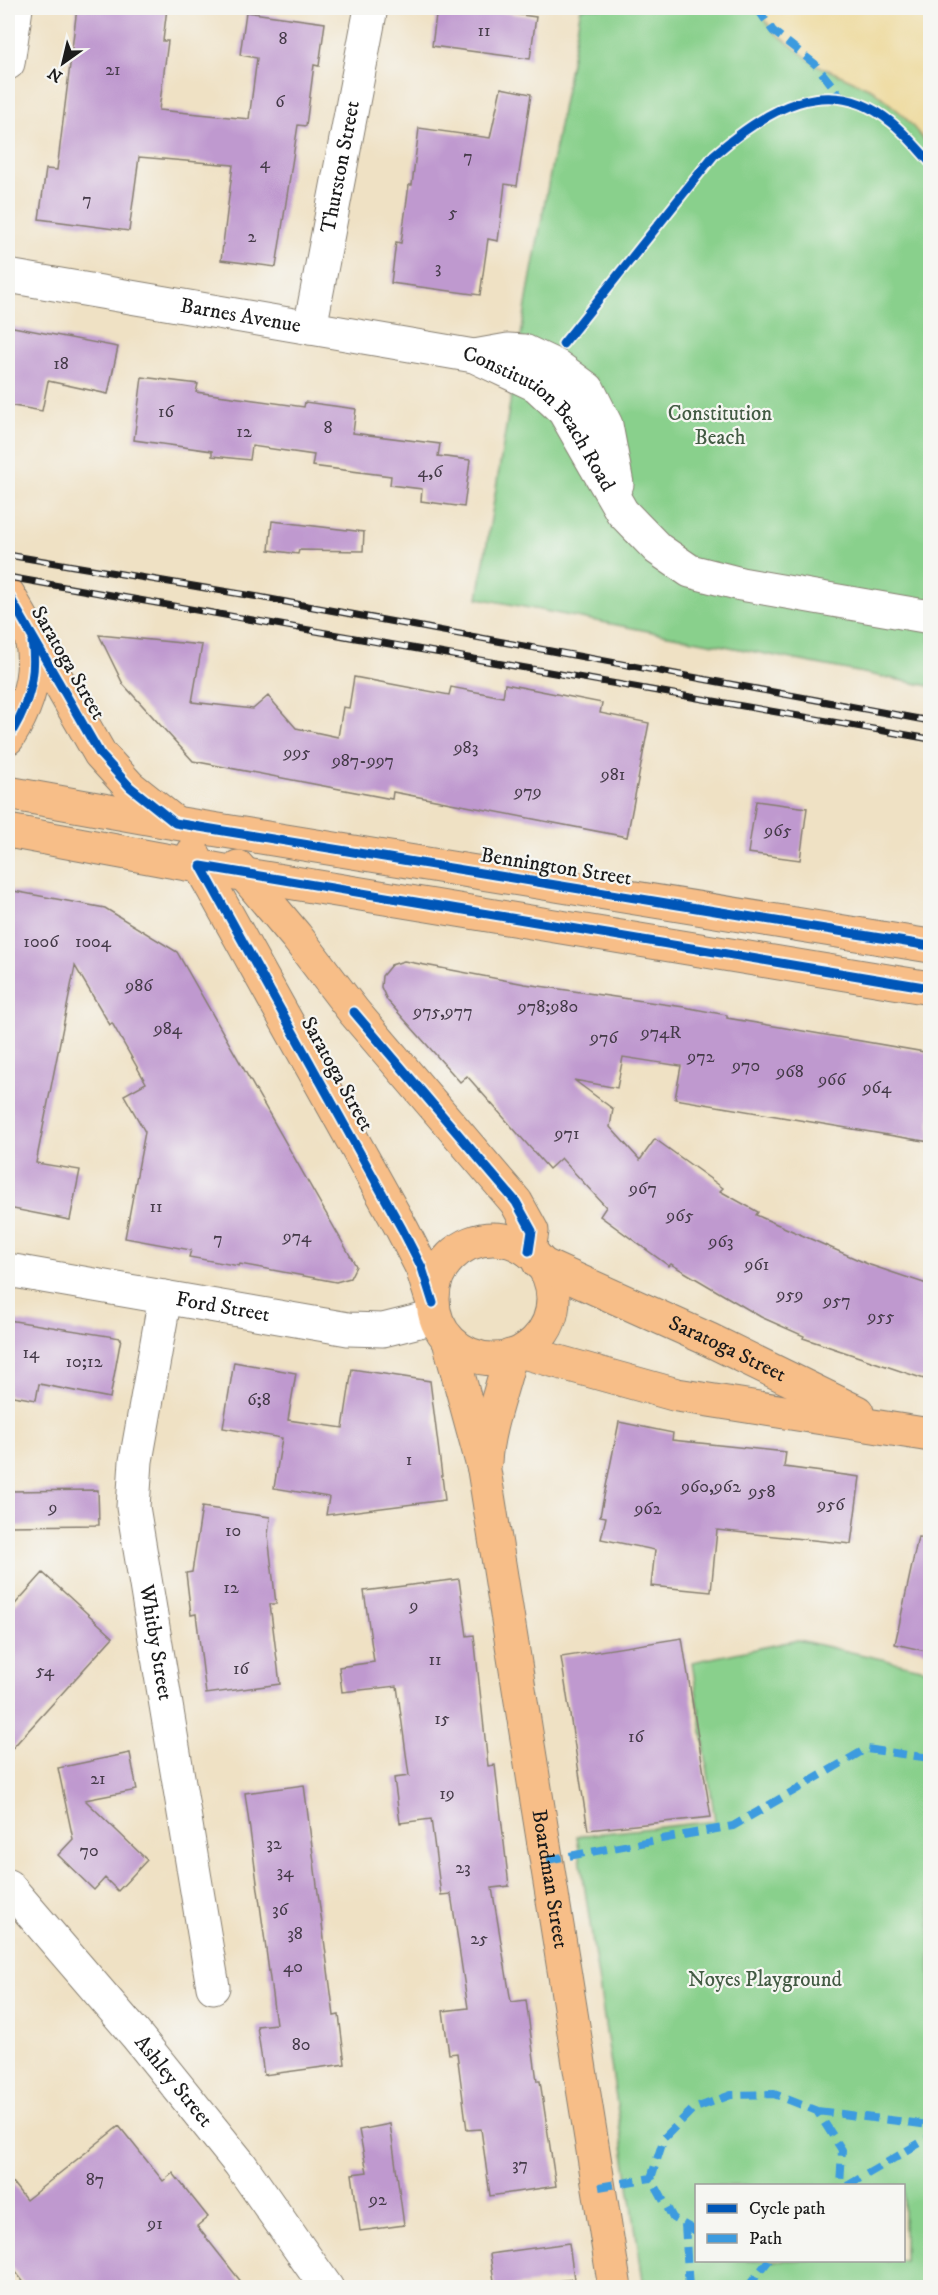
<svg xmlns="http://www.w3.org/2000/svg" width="938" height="2295" viewBox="0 0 938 2295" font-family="'IM FELL DW Pica',serif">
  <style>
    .green { fill: #89d08c; stroke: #527654; stroke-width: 1.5; fill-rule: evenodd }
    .sand { fill: #eeda9e; stroke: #857b5d; stroke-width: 1.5 }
    .building { fill: #bf99cf }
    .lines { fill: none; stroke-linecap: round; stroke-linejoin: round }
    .minor-casing { stroke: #867e70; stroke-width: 35 }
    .major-casing { stroke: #867e70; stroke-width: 35 }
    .minor { stroke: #fff; stroke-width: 33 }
    .major { stroke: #f7be88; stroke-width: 33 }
    .rail-casing { stroke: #1c1c1c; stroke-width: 7 }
    .rail { stroke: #f6f6f2; stroke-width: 4.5; stroke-dasharray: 14; stroke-linecap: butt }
    .quiet { stroke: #3c9bdf; stroke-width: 8; stroke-dasharray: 15 8; stroke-linecap: butt }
    .cycleway-casing { stroke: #f6f6f2; stroke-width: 13 }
    .cycleway { stroke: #0057b8; stroke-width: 9 }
    .labels { text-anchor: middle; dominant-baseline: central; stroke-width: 4.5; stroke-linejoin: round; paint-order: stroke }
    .number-label { font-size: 18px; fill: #453b49 }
    .street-label { font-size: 21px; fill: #1c1c1c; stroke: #f6f6f2 }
    .park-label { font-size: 21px; fill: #425b43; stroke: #f6f6f2 }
  </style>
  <rect width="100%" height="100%" fill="#f6f6f2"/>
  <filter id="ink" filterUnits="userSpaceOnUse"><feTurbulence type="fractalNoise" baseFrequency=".0167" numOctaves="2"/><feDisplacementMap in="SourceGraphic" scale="12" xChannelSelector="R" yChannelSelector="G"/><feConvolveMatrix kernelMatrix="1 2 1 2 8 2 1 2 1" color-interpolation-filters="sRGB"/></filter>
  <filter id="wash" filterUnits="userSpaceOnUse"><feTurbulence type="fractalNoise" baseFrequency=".008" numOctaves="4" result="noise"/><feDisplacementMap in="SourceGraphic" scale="24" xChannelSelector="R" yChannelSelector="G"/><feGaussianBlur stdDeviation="1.35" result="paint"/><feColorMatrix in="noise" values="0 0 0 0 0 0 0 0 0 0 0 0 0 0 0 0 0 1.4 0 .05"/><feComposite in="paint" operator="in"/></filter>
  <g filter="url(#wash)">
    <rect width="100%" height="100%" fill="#efe1c4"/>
    <path class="green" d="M581,8H930V686L478,598L529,287Z
      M798,1640L930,1670V2287H644L577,1836L715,1821L692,1662ZM696,2186H904V2260H696Z"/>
    <path class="sand" d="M757,8H930V147L903,115L873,90L815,64L773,31Z"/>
    <g id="blocks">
      <path class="building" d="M77,8H167L163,41H168L159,110L249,119L257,58L240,55L246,12L325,23L319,66L314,65L306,126L298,125L276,267L221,260L233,165L139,157L129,231L39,219L46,169L57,170Z
        M437,8H469L536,17L530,59L432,46Z
        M501,88L531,94L517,186L505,184L498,241L488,239L480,295L391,283L396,242L401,243L409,185H412L419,128L490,138Z
        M8,326L118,347L108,394L48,381L42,411L8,405Z
        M142,377L198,384L196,392L304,407L305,402L356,409L353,433L440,444L438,456L470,460L464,507L421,501L422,489L390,485L391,476L312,466L314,455L252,446L250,460L212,456V451L134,440Z
        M272,521L364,532L363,551L299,550L298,554L269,550Z
        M99,635L202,645L192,702L253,709L268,696L296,728L338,737L343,707L349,708L354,677L449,695L451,687L503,697L505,684L602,703L600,713L649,723L627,837L393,792L392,799L193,761L123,684Z
        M756,801L807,808L800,860L748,853Z
        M8,890L105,908L177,952L356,1266L350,1278L336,1282L240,1264L239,1266L189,1257L191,1250L125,1238L145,1132L124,1095L146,1083L112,1023L110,1025L75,966L36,1163L80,1170L70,1220L8,1208Z
        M404,961L525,984L684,1007L727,1015V1018L930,1053V1142L675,1099L681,1066L623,1057L617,1088L574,1080L613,1109L610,1127L640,1160L655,1139L723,1188L720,1191L758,1212L756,1215L870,1265L930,1285V1381L803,1338L804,1336L761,1317L671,1264L669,1266L600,1216L606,1207L561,1158L549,1169L467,1076L460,1082L387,1000L381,987L382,976L391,965Z
        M8,1320L121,1338L110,1398L39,1384L36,1400L8,1395Z
        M234,1362L296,1373L288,1420L343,1428L352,1369L430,1381L445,1500L326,1515L329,1497L274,1488L282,1438L223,1428Z
        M619,1422L673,1433L672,1440L786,1452L784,1467L860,1477L851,1544L717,1530L711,1592L651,1586L655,1550L601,1539L606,1517L600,1516Z
        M98,1490L99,1525L8,1526V1491Z
        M202,1507L270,1517L268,1535L276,1604H270L280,1684L206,1694L196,1614L191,1615L186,1573L192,1572Z
        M918,1537L930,1538V1652L895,1644Z
        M43,1573L113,1637L8,1753V1612Z
        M459,1579L467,1636L474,1635L488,1766L495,1765L509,1886L492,1888L511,2002L526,2000L537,2081H540L556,2186L490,2196L481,2129L467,2130L457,2053L449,2054L443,2011L468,2008L451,1894L441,1895L431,1819L400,1823L394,1778L409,1776L397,1686L342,1692L339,1667L374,1662L364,1591Z
        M682,1638L711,1817L588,1830L561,1657Z
        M130,1753L137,1790L85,1800L147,1860L118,1891L105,1878L94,1890L58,1855L73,1839L58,1768Z
        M304,1785L334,2016L339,2015L345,2064L264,2075L257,2026L276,2024L245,1793Z
        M390,2124L404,2225L360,2231L352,2174L367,2172L359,2130Z
        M119,2126L163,2181L173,2173L208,2217L197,2226L246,2288H28L8,2262V2177L26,2200Z
        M569,2243L574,2279L495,2288L490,2254Z"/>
    </g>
  </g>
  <g filter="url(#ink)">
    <use href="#blocks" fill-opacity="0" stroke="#867e70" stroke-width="1.5"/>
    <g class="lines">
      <defs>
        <g id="minor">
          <path d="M8,63L16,8"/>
          <path id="s1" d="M8,276L474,356L536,385L564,411L622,512L658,549L690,571L741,584L930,617"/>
          <path id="s2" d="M310,328L371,8"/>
          <path d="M474,356L508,350L524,351L558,367L588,389L606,425L617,484"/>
          <path id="s3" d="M8,1270L348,1329L383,1330L435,1317"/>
          <path id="s4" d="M165,1297L136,1461L133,1507L213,1987"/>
          <path id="s5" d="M8,1886L136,2035L240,2164L327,2288"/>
        </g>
        <g id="major">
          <path d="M8,594L100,754L130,787L174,822"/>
          <path d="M8,738C27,708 39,673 31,638"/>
          <path d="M8,793L175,823L930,946"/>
          <path d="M8,831L246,875L930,988"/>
          <path d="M193,853L402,1229L422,1268L433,1303"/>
          <path d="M238,867L296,936L354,1012L516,1202L532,1231L529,1251"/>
          <circle cx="493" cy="1299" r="60"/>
          <path id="s6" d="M539,1263L710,1340L857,1412"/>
          <path id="s7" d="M449,1341L484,1470L615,2288"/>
          <path d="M523,1352L677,1395L930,1435"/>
          <path d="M485,1462C487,1426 502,1391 510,1356"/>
        </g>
      </defs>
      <use href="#minor" class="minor-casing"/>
      <use href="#major" class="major-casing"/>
      <use href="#minor" class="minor"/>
      <use href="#major" class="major"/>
      <defs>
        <path id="rail" d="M8,555L259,597L930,721
          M8,577L930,739"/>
      </defs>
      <use href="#rail" class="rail-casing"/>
      <use href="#rail" class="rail"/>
      <path class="quiet" d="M757,8L773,31L815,64L844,100
        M547,1860L733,1826L866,1749L930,1758
        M817,2111L930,2125
        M847,2186L930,2137
        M599,2187L651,2178
        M685,2224L689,2288
        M696,2231L673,2218L651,2178L664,2138L693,2109L731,2095L774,2094L817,2111L842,2150L840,2186
        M747,2288L769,2260"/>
      <defs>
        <path id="cycleway" d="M563,344L714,155C765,111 828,70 891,122C905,133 918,149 930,162
          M8,594L100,754L130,787L175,823L930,946
          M8,738C26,710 38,676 32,642
          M201,866L930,988
          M201,866L402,1229L422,1268L433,1303
          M354,1012L516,1202L532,1231L529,1251"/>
      </defs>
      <use href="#cycleway" class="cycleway-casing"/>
      <use href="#cycleway" class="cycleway"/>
    </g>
  </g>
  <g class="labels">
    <g class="number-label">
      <text x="484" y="31">11</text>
      <text x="283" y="39">8</text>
      <text x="113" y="70">21</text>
      <text x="280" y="102">6</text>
      <text x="468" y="157">7</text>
      <text x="265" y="163">4</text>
      <text x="87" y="200">7</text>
      <text x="453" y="213">5</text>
      <text x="252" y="237">2</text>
      <text x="438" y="268">3</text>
      <text x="61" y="364">18</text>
      <text x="166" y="412">16</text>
      <text x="328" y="428">8</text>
      <text x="244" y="432">12</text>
      <text x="430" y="472">4,6</text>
      <text x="466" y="748">983</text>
      <text x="297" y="753">995</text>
      <text x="363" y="761">987-997</text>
      <text x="613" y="775">981</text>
      <text x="528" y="792">979</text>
      <text x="778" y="831">965</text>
      <text x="41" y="942">1006</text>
      <text x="93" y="942">1004</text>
      <text x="139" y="986">986</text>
      <text x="548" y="1007">978;980</text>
      <text x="443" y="1012">975,977</text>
      <text x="168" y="1029">984</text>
      <text x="661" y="1033">974R</text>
      <text x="604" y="1038">976</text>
      <text x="701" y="1057">972</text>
      <text x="746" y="1066">970</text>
      <text x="790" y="1072">968</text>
      <text x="832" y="1080">966</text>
      <text x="877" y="1088">964</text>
      <text x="567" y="1134">971</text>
      <text x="643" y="1189">967</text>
      <text x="156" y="1207">11</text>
      <text x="680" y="1216">965</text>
      <text x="297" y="1237">974</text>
      <text x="218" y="1239">7</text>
      <text x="721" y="1242">963</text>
      <text x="757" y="1265">961</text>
      <text x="790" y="1295">959</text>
      <text x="837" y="1301">957</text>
      <text x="881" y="1317">955</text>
      <text x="31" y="1353">14</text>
      <text x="84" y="1362">10;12</text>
      <text x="259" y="1400">6;8</text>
      <text x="409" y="1460">1</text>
      <text x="711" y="1487">960,962</text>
      <text x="762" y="1492">958</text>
      <text x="831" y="1505">956</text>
      <text x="53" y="1508">9</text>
      <text x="648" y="1509">962</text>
      <text x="233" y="1531">10</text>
      <text x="231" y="1588">12</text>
      <text x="414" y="1606">9</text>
      <text x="435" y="1660">11</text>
      <text x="241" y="1669">16</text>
      <text x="45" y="1671">54</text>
      <text x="442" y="1719">15</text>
      <text x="636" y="1737">16</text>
      <text x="98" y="1779">21</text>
      <text x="447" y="1794">19</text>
      <text x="274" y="1844">32</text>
      <text x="89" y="1851">70</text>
      <text x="463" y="1868">23</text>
      <text x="285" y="1872">34</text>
      <text x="280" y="1910">36</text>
      <text x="295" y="1934">38</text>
      <text x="479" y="1939">25</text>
      <text x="293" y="1967">40</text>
      <text x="301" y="2045">80</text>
      <text x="520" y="2165">37</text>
      <text x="95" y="2180">87</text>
      <text x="378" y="2200">92</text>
      <text x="155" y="2224">91</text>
    </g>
    <g class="street-label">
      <text stroke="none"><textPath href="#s2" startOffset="164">Thurston Street</textPath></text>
      <text stroke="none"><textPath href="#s1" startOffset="236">Barnes Avenue</textPath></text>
      <text stroke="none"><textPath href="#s1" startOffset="566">Constitution Beach Road</textPath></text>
      <text transform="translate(68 663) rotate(60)">Saratoga Street</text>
      <text transform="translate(556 867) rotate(9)">Bennington Street</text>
      <text transform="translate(337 1074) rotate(61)">Saratoga Street</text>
      <text stroke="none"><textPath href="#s3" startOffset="218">Ford Street</textPath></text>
      <text stroke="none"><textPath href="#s6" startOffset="207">Saratoga Street</textPath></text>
      <text stroke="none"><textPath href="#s4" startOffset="350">Whitby Street</textPath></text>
      <text stroke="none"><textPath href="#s7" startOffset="548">Boardman Street</textPath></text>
      <text stroke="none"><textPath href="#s5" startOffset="256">Ashley Street</textPath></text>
    </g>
    <g class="park-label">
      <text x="720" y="414">Constitution<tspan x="720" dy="24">Beach</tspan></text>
      <text x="765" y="1980">Noyes Playground</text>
    </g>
  </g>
  <rect width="938" height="2295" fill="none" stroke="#f6f6f2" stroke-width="30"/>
  <rect x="695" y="2184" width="210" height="78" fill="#f6f6f2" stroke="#9f9f9c" stroke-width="1.5"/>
  <rect x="707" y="2204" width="30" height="9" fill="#0057b8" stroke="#9f9f9c" stroke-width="1.5"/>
  <text x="749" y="2214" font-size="18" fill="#1c1c1c">Cycle path</text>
  <rect x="707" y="2234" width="30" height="9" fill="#3c9bdf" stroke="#9f9f9c" stroke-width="1.5"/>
  <text x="749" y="2244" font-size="18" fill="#1c1c1c">Path</text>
  <g transform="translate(63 63) rotate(214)" stroke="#f6f6f2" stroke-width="4.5" paint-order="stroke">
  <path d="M0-4.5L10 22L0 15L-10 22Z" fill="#1c1c1c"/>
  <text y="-9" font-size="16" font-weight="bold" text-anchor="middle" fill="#1c1c1c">N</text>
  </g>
</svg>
